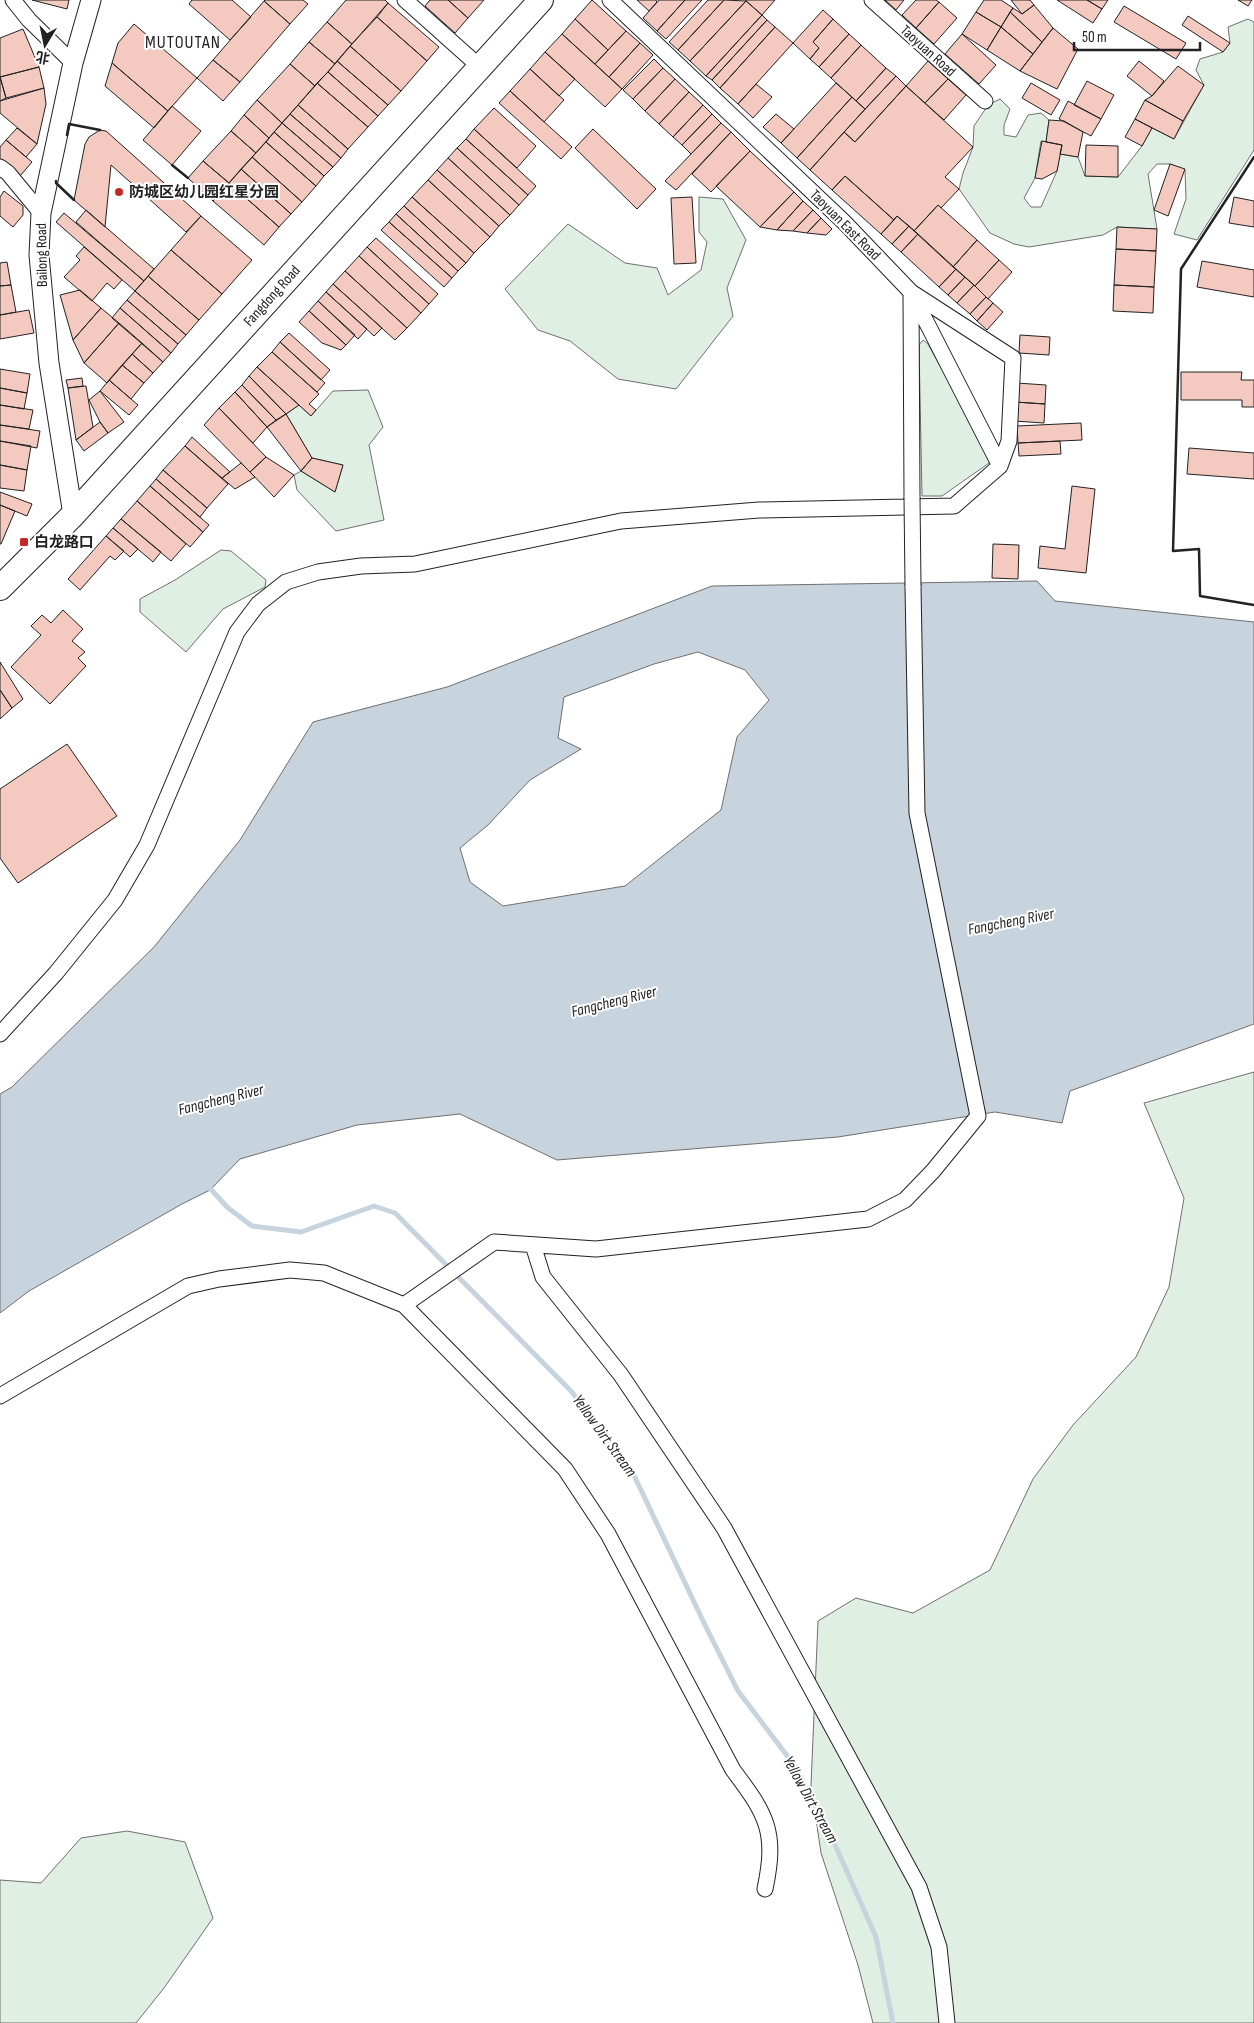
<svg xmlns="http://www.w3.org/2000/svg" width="1254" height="2023" viewBox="0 0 1254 2023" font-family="'Sofia Sans Condensed','Noto Sans SC',sans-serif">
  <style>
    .green { fill: #e0efe3; stroke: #6f6f6f }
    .water { fill: #c7d3dd; stroke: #6f6f6f; fill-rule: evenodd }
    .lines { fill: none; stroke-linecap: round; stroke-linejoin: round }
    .stream { stroke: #c7d3dd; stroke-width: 5 }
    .building { fill: #f3c9c0; stroke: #222 }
    .minor-casing { stroke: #222; stroke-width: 17 }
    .tertiary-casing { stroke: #222; stroke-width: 21 }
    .primary-casing { stroke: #222; stroke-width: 26 }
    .minor { stroke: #fff; stroke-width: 15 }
    .tertiary { stroke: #fff; stroke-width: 19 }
    .primary { stroke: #fff; stroke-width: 24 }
    .minor-bridge-casing { stroke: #222; stroke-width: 17; stroke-linecap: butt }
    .minor-bridge { stroke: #fff; stroke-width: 15 }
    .wall { stroke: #222; stroke-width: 2.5 }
    .poi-dot { fill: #c62828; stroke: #fff; stroke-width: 2 }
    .labels { text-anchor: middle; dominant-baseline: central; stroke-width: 4; stroke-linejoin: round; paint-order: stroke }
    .street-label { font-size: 15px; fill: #222; stroke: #fff }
    .poi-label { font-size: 15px; font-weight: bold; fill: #222; stroke: #fff; text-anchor: start }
    .water-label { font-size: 16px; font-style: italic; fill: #222; stroke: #fff }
    .quarter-label { font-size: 18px; letter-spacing: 1px; fill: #222; stroke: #fff }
  </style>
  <rect width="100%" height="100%" fill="#fff"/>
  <path class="green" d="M1248,19L1254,22V150L1197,240L1174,234L1186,199L1185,170L1170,164H1157L1148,174L1157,229L1117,227L1103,235L1029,247L1014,244L990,233L959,189L963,173L973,147L974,126L988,105L1000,99L1010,109L1004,125V135L1016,137L1028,115L1041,113L1049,120L1046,142L1041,141L1035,178L1024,198L1031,207H1041L1057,171L1060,154L1078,157L1085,176L1118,177L1142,146L1152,128L1174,139L1204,85L1196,70L1200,59L1223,52L1230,43L1228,27Z
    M699,197L723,199L746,240L727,288L733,316L676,389L618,379L570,341L538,330L505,289L568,224L625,263L657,268L668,295L701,270L707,242L699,232Z
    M923,340L928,344L992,461L942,496H922L919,345Z
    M368,390L383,427L369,445L384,520L336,531L297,490L294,475L301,471L335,492L343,465L312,458L286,414L299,405L311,416L333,391Z
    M221,550L231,551L266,580L265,587L223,609L186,652L140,612V599L175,580Z
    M1254,1072V2023H873L858,1965L821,1853L811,1785L818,1621L856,1598L913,1613L990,1570L1033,1479L1073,1425L1136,1357L1169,1287L1184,1198L1144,1103Z
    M127,1831L185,1842L213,1918L164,1988L136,2023H0V1880L41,1883L81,1838Z"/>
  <path class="water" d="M1037,581L1055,601L1254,622V1024L1070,1091L1062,1123L995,1112L838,1137L557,1160L460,1114L357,1125L240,1159L210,1190L182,1204L29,1291L0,1313V1094L12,1087L154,947L240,840L313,722L447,687L712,586ZM698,652L745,670L769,700L737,737L721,810L625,886L503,906L470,882L460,848L488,825L530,780L581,749L558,738L564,697L654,664Z"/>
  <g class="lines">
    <path class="stream" d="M207,1185L227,1207L252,1226L301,1232L374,1206L395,1213L571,1391L631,1469L705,1625L738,1691L795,1766L832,1838L876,1937L893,2023"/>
  </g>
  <path class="building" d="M32,0H69L67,9Z
    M192,0H232L251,17L230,40L189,4Z
    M265,0H303L308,4L290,24L264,1Z
    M346,0H385L388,3L352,44L327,22Z
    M430,0H448L468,18L455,33L425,6Z
    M448,0H484L468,18Z
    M592,0L626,31L608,50L575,19Z
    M637,0H656L657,2L649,11Z
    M659,0H685L657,31L643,18Z
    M685,0H702L666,39L657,31Z
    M708,0H724L678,50L669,42Z
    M724,0L746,1L690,61L678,50Z
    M745,0H775L762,15Z
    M885,0H904L896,10Z
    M916,0H936L939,2L916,28L902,15Z
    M984,0H1001L1013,8L1001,27L976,12Z
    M1011,0H1030L1034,5L1022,14Z
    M1057,0H1087L1102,9L1093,23Z
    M1087,0H1108L1102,9Z
    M1238,0H1252L1248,6Z
    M264,1L290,24L240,82L213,60Z
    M746,1L762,15L706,76L690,61Z
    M939,2L957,18L934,44L916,28Z
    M388,3L439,47L427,61L377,17Z
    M1034,5L1053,28L1042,42L1010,12L1013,8L1022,14Z
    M1124,6L1186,43L1176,59L1114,22Z
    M823,10L833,19L813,42L819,48L810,59L793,43Z
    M976,12L1001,27L987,50L962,34Z
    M1010,12L1042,42L1033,54L1001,27Z
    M762,15L767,20L712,80L706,76Z
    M1188,16L1230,43L1223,52L1182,25Z
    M377,17L427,61L401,91L350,46Z
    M575,19L608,50L595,64L562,34Z
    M833,19L849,34L819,67L810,59L819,48L813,42Z
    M767,20L775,27L720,88L712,80Z
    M327,22L352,44L335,64L309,42Z
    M134,24L197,78L168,111L112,63L118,43Z
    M775,27L793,43L738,104L720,88Z
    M1001,27L1033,54L1020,71L987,50Z
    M1053,28L1078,49L1057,89L1020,71Z
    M23,29L39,67L0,77V38Z
    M626,31L640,43L609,77L595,64Z
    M562,34L622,89L605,107L545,52Z
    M849,34L861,45L831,78L819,67Z
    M962,34L996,65L979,84L945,54Z
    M309,42L335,64L315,86L290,64Z
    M640,43L653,55L622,89L609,77Z
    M861,45L886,68L856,101L831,78Z
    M350,46L401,91L388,105L337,61Z
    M545,52L575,79L559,96L530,69Z
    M654,59L663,68L633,99L623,90Z
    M213,60L240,82L223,101L197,78Z
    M337,61L388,105L378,116L328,72Z
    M928,61L948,79L925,103L906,86Z
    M1139,61L1164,81L1152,96L1127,76Z
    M112,63L168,111L154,128L105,86Z
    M290,64L315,86L282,123L257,100Z
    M1178,66L1204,85L1183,121L1145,100L1152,96Z
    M39,67L44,88L6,98L0,77Z
    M663,68L675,79L645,111L633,99Z
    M886,68L896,76L865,109L856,101Z
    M530,69L564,100L544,122L510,91Z
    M328,72L378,116L368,127L317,83Z
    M896,76L906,86L855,142L844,132Z
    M0,77L6,98L0,101Z
    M675,79L689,92L659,124L645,111Z
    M948,79L966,95L944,120L925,103Z
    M1087,81L1114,95L1101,119L1074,105Z
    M317,83L368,127L348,149L298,105Z
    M836,83L852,97L797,158L781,143Z
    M1031,83L1060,100L1051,115L1022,98Z
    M756,84L772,97L753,118L738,104Z
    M906,86L973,147L945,177L959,189L941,208L938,205L914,231L897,216L894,220L845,176L832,190L810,170L844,132L855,142Z
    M44,88L46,104L37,144L0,113V101Z
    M510,91L572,147L561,159L499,103Z
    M689,92L703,105L673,137L659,124Z
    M852,97L865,109L810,170L797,158Z
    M257,100L282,123L269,138L244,115Z
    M1145,100L1183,121L1174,139L1135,119Z
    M1068,101L1101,119L1091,136L1059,119Z
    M298,105L348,149L341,158L290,114Z
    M703,105L712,114L682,145L673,137Z
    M172,106L201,131L172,165L143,140Z
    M494,108L536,146L517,168L474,129Z
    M290,114L341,158L333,167L282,123Z
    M712,114L721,123L691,154L682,145Z
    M776,114L794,129L781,143L763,127Z
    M244,115L269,138L256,153L231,131Z
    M1135,119L1152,128L1142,146L1125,137Z
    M1049,120L1064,121L1083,132L1078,157L1060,154L1062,145L1046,142Z
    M282,123L333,167L324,176L274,132Z
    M721,123L731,132L676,190L665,181Z
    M17,128L37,144L26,157L6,140Z
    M474,129L536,186L528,195L466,139Z
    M593,129L656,189L637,209L575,148Z
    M100,130L106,131L201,216L186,232L111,165L105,227L74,200L85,144L89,137Z
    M231,131L256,153L229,183L203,161Z
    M274,132L324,176L316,186L266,142Z
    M731,132L750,151L711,192L692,174Z
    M466,139L528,195L519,205L457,148Z
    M6,140L32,162L20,176L0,159V147Z
    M1042,141L1062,145L1057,171L1042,179L1035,178Z
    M266,142L316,186L302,202L252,157Z
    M1086,145L1118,146V177L1085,176Z
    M457,148L519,205L510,215L448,158Z
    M750,151L794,192L760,227L716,186Z
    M252,157L302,202L291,214L241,169Z
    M448,158L510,215L499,226L437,170Z
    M203,161L229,183L213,201L188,178Z
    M1170,164L1185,169L1168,216L1154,210Z
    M241,169L291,214L279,227L229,183Z
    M437,170L499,226L490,237L428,180Z
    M845,176L894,220L881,234L832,190Z
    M428,180L490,237L474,253L412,197Z
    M229,183L279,227L264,245L213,201Z
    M4,191L23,206V215L13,227L0,216V197Z
    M794,192L803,201L777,230L760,227Z
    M412,197L474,253L466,263L404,206Z
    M692,197L696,263L674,264L671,198Z
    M1234,197L1254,201V227L1229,223Z
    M803,201L813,210L793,231L777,230Z
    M938,205L977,240L953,267L914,231Z
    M404,206L466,263L458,271L396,214Z
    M86,210L154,269L144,281L76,222Z
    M813,210L821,218L807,233L793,231Z
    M64,213L144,281L135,291L56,222Z
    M396,214L458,271L452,278L389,222Z
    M201,216L252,260L222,294L171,250Z
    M897,216L909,226L892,244L881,234Z
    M821,218L832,229L826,235L807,233Z
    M389,222L452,278L444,287L381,230Z
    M909,226L918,234L901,252L892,244Z
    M1117,227L1157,229L1156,251L1116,249Z
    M918,234L956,269L939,287L901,252Z
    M376,238L438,294L429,304L367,247Z
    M977,240L999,260L975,286L953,267Z
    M84,247L122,280L114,289L107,283L92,301L64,277L80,260L76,256Z
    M367,247L429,304L421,313L359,256Z
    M1116,249L1156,251L1154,287L1114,285Z
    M171,250L222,294L199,320L148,276Z
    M359,256L421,313L407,328L345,271Z
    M999,260L1012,272L988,299L975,286Z
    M1202,261L1254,270V297L1197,287Z
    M7,262L11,285L0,286V263Z
    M956,269L965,277L948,295L939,287Z
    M345,271L407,328L395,340L333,284Z
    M148,276L199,320L186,335L135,291Z
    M965,277L974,285L957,303L948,295Z
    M333,284L382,328L374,336L326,292Z
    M11,285L16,312L0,315V286Z
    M974,285L986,297L970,314L957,303Z
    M1114,285L1154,287L1153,313L1113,311Z
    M80,290L101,308L73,340L60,295Z
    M135,291L186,335L178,344L127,300Z
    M326,292L367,329L358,339L318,301Z
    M986,297L993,303L977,321L970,314Z
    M127,300L178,344L171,353L120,308Z
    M318,301L355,335L346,345L309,311Z
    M993,303L1003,312L987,330L977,321Z
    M101,308L119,323L84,363L73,340Z
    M120,308L171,353L163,362L112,318Z
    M29,310L34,333L0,339V315Z
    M309,311L346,345L341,350L322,343L299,322Z
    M119,323L142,343L107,383L84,363Z
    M289,333L330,370L321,380L280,342Z
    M1020,335L1050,337L1049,355L1019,353Z
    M280,342L325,383L317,392L272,352Z
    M142,343L163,362L153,373L132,354Z
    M272,352L319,394L309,404L316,410L311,416L257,367Z
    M132,354L153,373L144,383L122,365Z
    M122,365L144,383L131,399L109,380Z
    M257,367L299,405L286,414L249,376Z
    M0,369L30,374L27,393L0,388Z
    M1181,372H1242L1241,380H1254V407H1242V400H1181Z
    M249,376L286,414L276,420L242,385Z
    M82,378L83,386L68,388L66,380Z
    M109,380L138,405L129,415L100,391Z
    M1017,383L1046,385L1045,404L1015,402Z
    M242,385L276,420L267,427L235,392Z
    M86,386L93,427L76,440L68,388Z
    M0,388L27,393L24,409L0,405Z
    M100,391L124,422L108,433L100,422L89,400Z
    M235,392L267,427L253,443L219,408Z
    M1015,402L1045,404L1044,423L1014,421Z
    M0,405L33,410L29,429L0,425Z
    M219,408L266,457L250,472L204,425Z
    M286,414L312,458L301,471L267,427Z
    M100,422L108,433L84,451L76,440Z
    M1081,423L1082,440L1018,443L1017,426Z
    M0,425L40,431L37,448L0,441Z
    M192,437L230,472L222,478L185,446Z
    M0,441L31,446L27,470L0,465Z
    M1060,441L1061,454L1019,456L1018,443Z
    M185,446L228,484L207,508L163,470Z
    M1189,448L1254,453V479L1187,474Z
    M266,457L294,475L274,497L250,472Z
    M312,458L343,465L335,492L301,471Z
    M241,463L255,477L235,489L222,478Z
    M0,465L27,470L24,491L0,488Z
    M163,470L207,508L200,517L156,479Z
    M156,479L209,525L203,532L150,486Z
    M150,486L203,532L190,547L137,501Z
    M1072,486L1095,489L1086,573L1038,568L1040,546L1065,549Z
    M0,492L32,504L27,516L0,505Z
    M137,501L186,544L171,561L121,519Z
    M0,505L15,511L1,544H0Z
    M121,519L161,552L153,562L113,528Z
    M113,528L138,549L130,557L106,536Z
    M106,536L124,551L115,560L110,556L80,590L68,579Z
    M993,544L1019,545L1018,579L992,578Z
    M63,610L83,629L72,641L85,652L78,658L86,666L50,704L11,667L41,635L31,626L42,615L51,623Z
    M0,662L23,699L12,708L0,690Z
    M0,690L12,708L0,719Z
    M67,744L117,816L18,883L0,858V789Z"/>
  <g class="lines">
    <defs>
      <path id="minor" d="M13,0L29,20L73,63
        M405,0L480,67
        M610,0L844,222L911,292L1013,358L1009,441L1000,466
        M872,0L985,101
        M0,167L8,173L41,213
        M911,296L912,497
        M0,1034L56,973L115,900L147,845L237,632L258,604L286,582L318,572L361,566L415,564L621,521L759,510L954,506L1000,466L911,292
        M533,1245L543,1277L621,1375L724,1528L919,1887L939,1947L947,2023
        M404,1305L494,1242L596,1249L868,1219L905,1200L933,1171L978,1116L917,813L913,586
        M0,1396L188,1286L219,1279L290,1270L324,1273L404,1305L565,1469L608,1534L733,1770C767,1815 777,1832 765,1889"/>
      <path id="tertiary" d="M73,515L49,363L39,255L41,213L73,63L91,0"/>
      <path id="primary" d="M0,588L73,515L541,0"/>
    </defs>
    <use href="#minor" class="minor-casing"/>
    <use href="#tertiary" class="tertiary-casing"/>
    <use href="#primary" class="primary-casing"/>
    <use href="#minor" class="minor"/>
    <use href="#tertiary" class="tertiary"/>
    <use href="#primary" class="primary"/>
    <defs>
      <path id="minor-bridge" d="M912,497L913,586"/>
    </defs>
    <use href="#minor-bridge" class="minor-bridge-casing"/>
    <use href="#minor-bridge" class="minor-bridge"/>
    <path class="wall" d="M67,135L69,124L100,130
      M1254,157L1181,269L1173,551L1199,549L1200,596L1254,605
      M172,165L188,178
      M56,181V183L74,200"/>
  </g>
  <g class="poi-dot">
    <circle cx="119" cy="192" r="5"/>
    <rect x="19" y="537" width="10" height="10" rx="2.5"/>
  </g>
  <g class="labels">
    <g class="street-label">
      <text transform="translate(928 51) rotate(42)">Taoyuan Road</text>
      <text transform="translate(845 225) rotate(45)">Taoyuan East Road</text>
      <text transform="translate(42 255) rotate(-91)">Bailong Road</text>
      <text transform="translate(272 296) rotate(-48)">Fangdong Road</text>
    </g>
    <g class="poi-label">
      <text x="129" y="192">防城区幼儿园红星分园</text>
      <text x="34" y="542">白龙路口</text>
    </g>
    <g class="water-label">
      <text transform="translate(1011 922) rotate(-11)">Fangcheng River</text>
      <text transform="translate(614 1002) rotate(-14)">Fangcheng River</text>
      <text transform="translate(221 1100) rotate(-14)">Fangcheng River</text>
      <text transform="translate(604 1436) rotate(54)">Yellow Dirt Stream</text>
      <text transform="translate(810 1800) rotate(61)">Yellow Dirt Stream</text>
    </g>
    <g class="quarter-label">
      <text x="183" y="42">MUTOUTAN</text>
    </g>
  </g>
  <g transform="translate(45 45) rotate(190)" stroke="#ffffff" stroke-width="4" paint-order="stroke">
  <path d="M0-4L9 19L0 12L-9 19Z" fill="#222222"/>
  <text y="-8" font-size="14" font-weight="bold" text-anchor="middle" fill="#222222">北</text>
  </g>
  <path d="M1074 42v8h126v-8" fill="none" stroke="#222222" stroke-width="2.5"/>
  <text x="1082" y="42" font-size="15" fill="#222222" stroke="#ffffff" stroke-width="4" paint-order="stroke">50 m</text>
</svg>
